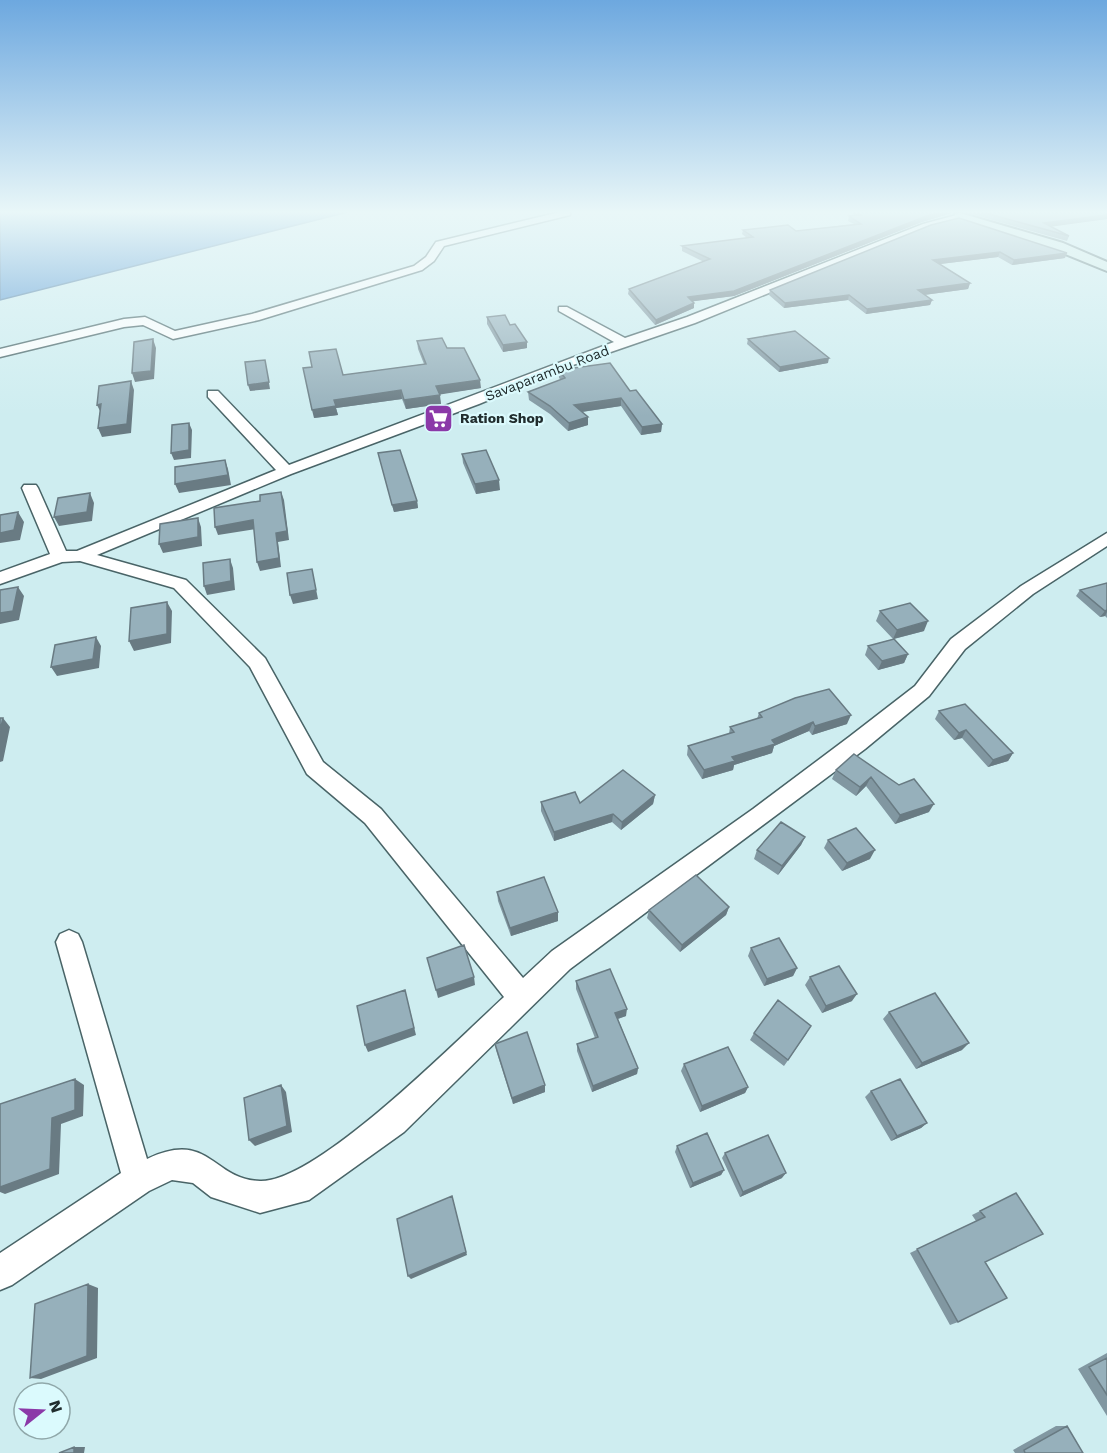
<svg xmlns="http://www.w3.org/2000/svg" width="1107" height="1453" viewBox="0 0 1107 1453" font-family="'Work Sans',sans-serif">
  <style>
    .water { fill: #5596d2; stroke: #4576a0; stroke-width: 1.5 }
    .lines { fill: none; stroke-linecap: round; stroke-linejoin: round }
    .street-casing { stroke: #496467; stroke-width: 3 }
    .secondary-casing { stroke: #496467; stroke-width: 4 }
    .street { fill: #fff; fill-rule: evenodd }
    .secondary { fill: #d2eee9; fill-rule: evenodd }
    .wall { fill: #8197a1 }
    .shaded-wall { fill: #697b83 }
    .building { fill: #96b0bb; stroke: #697b83; stroke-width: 1.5 }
    .labels { text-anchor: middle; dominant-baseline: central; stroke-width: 4.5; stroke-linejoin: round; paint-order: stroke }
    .far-street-label { font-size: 14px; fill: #202c2d; stroke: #dbfafd }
    .far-poi-label { font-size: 14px; font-weight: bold; fill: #202c2d; stroke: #dbfafd; text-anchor: start }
  </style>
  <rect width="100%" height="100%" fill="#ceedf0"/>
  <path class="water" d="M0,212H348L0,300Z"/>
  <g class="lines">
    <defs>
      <path id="street" d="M560,212H570V215L444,246L434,261L422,270L259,320L173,339L143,325L124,327L0,357V349L124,319L145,317L175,331L252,314L414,266L426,257L436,242Z
        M960,214L963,215V219L929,228L695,323L573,365L479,404L291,474L97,555L186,580L265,658L323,762L381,809L523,978L552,951L753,809L849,737L915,686L951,639L1021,586L1107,533V546L1033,594L965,649L929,696L865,749L570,969L404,1132L309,1200L260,1213L211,1197L193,1183L172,1180L149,1191L12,1285L0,1290V1253L121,1173L56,942L60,934L69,930L78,934L82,942L147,1159C210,1129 212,1180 260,1181C317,1183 459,1038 504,997L365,823L307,774L250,667L174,588L80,561L62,562L0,584V572L50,554L22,488L24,485H36L38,488L66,551H77L276,470L208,397V391H218L289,465L614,342L559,311V307H567L625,338L687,317L923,224Z"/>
      <path id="secondary" d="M960,213L1063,243L1107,262V271L1053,249L955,220V214Z"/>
    </defs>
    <use href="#street" class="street-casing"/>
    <use href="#secondary" class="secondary-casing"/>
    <use href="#street" class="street"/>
    <use href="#secondary" class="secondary"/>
  </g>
  <path class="wall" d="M851,212H955L922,222L734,296L693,301L694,303V308L655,325L628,294L629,289L704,262L682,251V246L747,238L742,234L743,230L796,231L854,224L848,221L849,216L854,215L851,213Z
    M964,212H1107V219L1050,226L1069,236L1067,241Z
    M931,225L1065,258L1012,265L998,257L940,264L970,283L968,289L924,295L932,300L930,305L866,314L848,300L784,308L769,295L770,290Z
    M487,317L510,325L527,348L503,352L487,324Z
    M748,339L828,363L779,372L747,344Z
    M417,341L447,348L481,388L439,394L441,404L406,409L402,399L336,408L338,415L314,418L343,375L424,364L418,349Z
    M559,370L630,391L662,424L661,432L641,435L621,406L582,412L588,425L568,431L550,414L529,400L528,392L561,380L559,378Z
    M378,453L417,501L418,508L394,512Z
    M462,454L500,490L476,494L463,463Z
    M1107,583V618L1105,616L1100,617L1076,596L1080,590Z
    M880,611L924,631L894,639L908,654L904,663L878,670L865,655L868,646L893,639L876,621Z
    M939,711L1013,753L1008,761L988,767L962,738L954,740L935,719Z
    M759,713L847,724L812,735L809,731L774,746L772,753L734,765L733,770L702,779L687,755L688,746L729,734L730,727L757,719Z
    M854,754L929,812L895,824L866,786L856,796L832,779L836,770Z
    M655,795L653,804L621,830L612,822L554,841L541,811V802L580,803Z
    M805,837L801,845L778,875L754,859L757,850Z
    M828,840L870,859L842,871L824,848Z
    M497,892L558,921L511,936L498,901Z
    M729,907L726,915L680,952L647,918L649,910Z
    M751,948L797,968L793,976L764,986L748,956Z
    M810,977L852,1001L822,1013L805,985Z
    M576,981L626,1016L618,1019L638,1068L637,1074L592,1092L577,1051V1044L595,1038L576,989Z
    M889,1012L962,1050L916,1069L883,1019Z
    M754,1033H807L784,1066L750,1040Z
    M495,1044L545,1092L513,1104L496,1050Z
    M684,1064L748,1087L745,1093L700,1112L681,1071Z
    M871,1091L927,1123L921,1128L891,1141L865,1097Z
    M677,1146L724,1170L721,1175L690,1188L675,1152Z
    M725,1153L782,1178L740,1197L722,1158Z
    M1016,1193L958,1322L950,1325L910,1253L976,1221L972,1215Z
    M1107,1353V1416L1078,1369Z
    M1056,1426H1067L1083,1453H1015L1013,1450Z"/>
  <path class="shaded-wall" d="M941,212H955L922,222L734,296L688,302V297Z
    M1107,215V219L1042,228L1044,223Z
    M1000,252L998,257L932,265L933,260Z
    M1067,253L1065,258L1012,265L1014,260Z
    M970,283L968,289L916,296L918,290Z
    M849,295L848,300L784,308L785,303Z
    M932,300L930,305L866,314L867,309Z
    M694,303V308L655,325L656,320Z
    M153,339L156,348L154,379L135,382L132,373Z
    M527,342V348L503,352V345Z
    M829,358L828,363L779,372L780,367Z
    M265,360L270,389L250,391L248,385Z
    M480,380L481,388L437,395L436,386Z
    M131,381L134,390L131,433L102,437L98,428Z
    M401,390L402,399L336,408L338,415L314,418L312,410L334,400Z
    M440,395L441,404L406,409L404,400Z
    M621,398V406L574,413V405Z
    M101,404V413L97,405Z
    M588,417V425L568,431L569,423Z
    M189,423L192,430L191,458L174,460L171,453Z
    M662,424L661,432L641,435L642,427Z
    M225,460L228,469L231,485L179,493L175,484Z
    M499,480L500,490L476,494L475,484Z
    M281,492L284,500L289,540L278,542L281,567L260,571L257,562L276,533Z
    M90,493L94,503L92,521L59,526L54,517Z
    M417,501L418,508L394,512L392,505Z
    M18,512L24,522L20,540L0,543V533Z
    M198,518L201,527L202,546L163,553L159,544Z
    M253,520L256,529L218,535L215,527Z
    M230,559L233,568L235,590L207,595L204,586Z
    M312,569L318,599L293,604L290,595Z
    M18,587L24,596L19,620L0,624V613Z
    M167,602L172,611L171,643L134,651L129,641Z
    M1107,610V612L1105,616L1100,617L1105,611Z
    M928,621L924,631L893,639L897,630Z
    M96,637L101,646L99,668L57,676L51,667Z
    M908,654L904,663L878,670L882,661Z
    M851,715L847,724L812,735L815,726Z
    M3,718L10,727L3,761L0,762V731Z
    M813,722L809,731L774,746L772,753L734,765L733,770L702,779L704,770L732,757Z
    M966,730L962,738L954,740L959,733Z
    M1013,753L1008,761L988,767L993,760Z
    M871,777L866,786L856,796L860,787Z
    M655,795L653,804L621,830L622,822Z
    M934,804L929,812L895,824L900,815Z
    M613,814L612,822L554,841V832Z
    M805,837L801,845L778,875L782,866Z
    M875,850L870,859L842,871L847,863Z
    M729,907L726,915L680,952L682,945Z
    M558,912V921L511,936L510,928Z
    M797,968L793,976L764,986L767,979Z
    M474,977L475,985L438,998L436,990Z
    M405,990L416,1035L368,1052L365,1045Z
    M857,994L852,1001L822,1013L826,1006Z
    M627,1009L626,1016L614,1020L615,1013Z
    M969,1043L962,1050L916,1069L922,1063Z
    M638,1068L637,1074L592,1092L593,1086Z
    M75,1079L84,1085L83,1116L61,1124L59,1174L5,1194L0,1192V1187L52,1118Z
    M281,1085L286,1092L292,1132L255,1146L249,1140Z
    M545,1085V1092L513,1104L512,1098Z
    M748,1087L745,1093L700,1112L702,1106Z
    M927,1123L921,1128L891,1141L897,1136Z
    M724,1170L721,1175L690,1188L693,1183Z
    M786,1173L782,1178L740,1197L743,1192Z
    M452,1196L467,1255L411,1279L408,1276Z
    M88,1284L98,1288L97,1358L41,1379L30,1378Z
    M74,1447H85L84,1453H74Z"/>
  <path class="building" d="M857,212H941L924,217L734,291L688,297L694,303L656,320L629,289L710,259L682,246L753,237L743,230L788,225L796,231L861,224L849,216L861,215Z
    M982,212H1107V215L1044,223L1069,236Z
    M959,218L1067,253L1014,260L1000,252L933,260L970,283L918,290L932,300L867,309L849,295L785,303L770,290L931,225Z
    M505,315L510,325L515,324L527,342L503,345L487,317Z
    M795,331L829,358L780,367L748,339Z
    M442,338L447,348H464L480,380L436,386L440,395L404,400L401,390L334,400L336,406L312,410L303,368L312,367L309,352L336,349L343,375L426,364L417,341Z
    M153,339L151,371L132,373L134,342Z
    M265,360L269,382L248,385L245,362Z
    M610,363L630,391L636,390L662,424L642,427L621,398L574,405L588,417L569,423L550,406L528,392L565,378L559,370Z
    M131,381L127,424L98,428L101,404L97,405L99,386Z
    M189,423V450L171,453L172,425Z
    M400,450L417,501L392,505L378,453Z
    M486,450L499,480L475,484L462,454Z
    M225,460L228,475L175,484V467Z
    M281,492L287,531L276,533L279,558L257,562L253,520L215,527L214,508L260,501V495Z
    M90,493L87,512L54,517L58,498Z
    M18,512L14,530L0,533V515Z
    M198,518V537L159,544L160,524Z
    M230,559L231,581L204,586L203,563Z
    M312,569L316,590L290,595L287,573Z
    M1107,583V610L1105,611L1080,590Z
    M18,587L13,611L0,613V590Z
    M167,602V634L129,641L131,608Z
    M910,603L928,621L897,630L880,611Z
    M96,637L93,659L51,667L55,645Z
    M894,639L908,654L882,661L868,646Z
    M829,689L851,715L815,726L813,722L772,740L775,744L732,757L735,761L704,770L688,746L734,732L730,727L762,717L759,713L795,698Z
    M965,704L1013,753L993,760L966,730L959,733L939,711Z
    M0,718H3L0,731Z
    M854,754L899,785L914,779L934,804L900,815L871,777L860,787L836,770Z
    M623,770L655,795L622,822L613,814L554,832L541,802L575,792L580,803Z
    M781,822L805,837L782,866L757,850Z
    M856,828L875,850L847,863L828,840Z
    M696,875L729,907L682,945L649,910Z
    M544,877L558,912L510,928L497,892Z
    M779,938L797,968L767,979L751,948Z
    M464,945L474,977L436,990L427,958Z
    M839,966L857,994L826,1006L810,977Z
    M610,969L627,1009L615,1013L638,1068L593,1086L577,1044L598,1037L576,981Z
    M405,990L414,1028L365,1045L357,1006Z
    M935,993L969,1043L922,1063L889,1012Z
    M778,1000L811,1026L788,1060L754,1033Z
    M527,1032L545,1085L512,1098L495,1044Z
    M728,1047L748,1087L702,1106L684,1064Z
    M75,1079V1110L52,1118L50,1169L0,1187V1104Z
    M900,1079L927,1123L897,1136L871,1091Z
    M281,1085L287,1126L249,1140L244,1098Z
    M707,1133L724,1170L693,1183L677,1146Z
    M768,1135L786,1173L743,1192L725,1153Z
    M1016,1193L1043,1234L985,1262L1007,1298L958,1322L917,1249L985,1217L980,1211Z
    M452,1196L466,1252L408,1276L397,1219Z
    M88,1284L87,1356L30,1378L35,1304Z
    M1107,1358V1395L1089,1367Z
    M1067,1426L1083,1453H1025L1024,1450Z
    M74,1447V1453H59Z"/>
  <linearGradient id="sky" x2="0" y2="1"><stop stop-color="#6da8df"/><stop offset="0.51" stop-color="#e9f7f8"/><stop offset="1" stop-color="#e9f7f8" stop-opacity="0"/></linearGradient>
  <rect width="1107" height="416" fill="url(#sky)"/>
  <defs>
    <symbol id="supermarket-square" viewBox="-11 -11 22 22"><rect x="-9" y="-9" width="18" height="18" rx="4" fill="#8b39a8" stroke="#dbfafd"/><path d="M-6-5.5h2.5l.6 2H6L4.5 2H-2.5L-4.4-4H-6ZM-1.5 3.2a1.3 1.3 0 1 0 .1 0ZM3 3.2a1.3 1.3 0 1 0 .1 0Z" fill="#fff"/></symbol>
  </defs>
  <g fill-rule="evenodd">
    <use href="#supermarket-square" x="422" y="402" width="33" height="33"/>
  </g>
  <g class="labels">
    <g class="far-street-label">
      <text transform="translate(547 373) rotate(-21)">Savaparambu Road</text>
    </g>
    <g class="far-poi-label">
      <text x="460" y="418">Ration Shop</text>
    </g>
  </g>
  <g transform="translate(42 1411) rotate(72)"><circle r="28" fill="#dbfafd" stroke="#90a8aa" stroke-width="1.5"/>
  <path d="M0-4.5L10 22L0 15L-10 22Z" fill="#8b39a8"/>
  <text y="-9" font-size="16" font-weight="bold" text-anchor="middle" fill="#202c2d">N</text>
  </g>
</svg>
